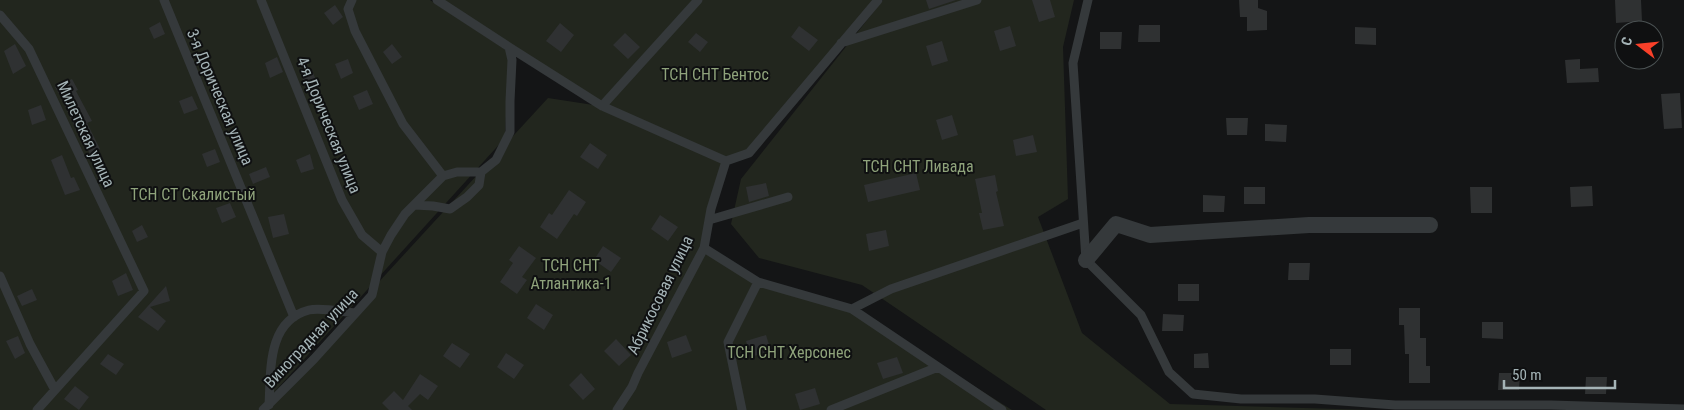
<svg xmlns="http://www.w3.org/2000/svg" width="1684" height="410" viewBox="0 0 1684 410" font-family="'Roboto Condensed',sans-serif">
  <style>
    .green { fill: #22261e }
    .building { fill: #2f3132 }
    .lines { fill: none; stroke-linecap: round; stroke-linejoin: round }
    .service { stroke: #35393b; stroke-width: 9 }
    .minor { stroke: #35393b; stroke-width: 16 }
    .labels { text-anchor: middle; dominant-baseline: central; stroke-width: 4; stroke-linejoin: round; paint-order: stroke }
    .park-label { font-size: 16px; fill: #8fa37b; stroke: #0f1011 }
    .street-label { font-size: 16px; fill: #a5b4b7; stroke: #0f1011 }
  </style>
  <rect width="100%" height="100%" fill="#141516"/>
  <path class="green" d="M0,0H430L509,52L505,138L258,410H0Z
    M435,0H874L749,153L726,161L704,248L758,282L852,309L1012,410H261L548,98L600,106Z
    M883,0H1074L1063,47L1068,199L1038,217L1082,333L1170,404L1372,410H1046L862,285L759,258L731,224L741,179Z"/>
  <path class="building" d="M926,0H956L929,9Z
    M1032,0H1050L1055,17L1039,22Z
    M1239,0H1258V8L1267,11V30L1247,31V17H1240Z
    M1615,0H1641L1642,21L1616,23Z
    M335,5L343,17L333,25L324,13Z
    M160,22L165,34L154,39L149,28Z
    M560,23L574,35L561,52L546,41Z
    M1139,25H1160V42H1138Z
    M799,26L818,40L809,51L791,37Z
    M1010,26L1016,46L1000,51L994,31Z
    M1355,27L1376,28V45L1355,44Z
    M1100,32H1122L1121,49H1100Z
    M625,33L640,47L628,59L613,45Z
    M696,33L708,42L700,52L688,42Z
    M942,41L948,61L932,66L926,46Z
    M15,44L26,66L13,74L4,51Z
    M392,44L402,57L392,64L383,52Z
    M277,57L283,72L270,78L265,63Z
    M348,59L353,73L341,79L335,64Z
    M1580,59V69L1598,68L1599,82L1567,83L1565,60Z
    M312,70L317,83L306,89L301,74Z
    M72,79L78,90L76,91L92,121L87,123L100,149L90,154L77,129L76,130L62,99L55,87Z
    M367,90L373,104L359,110L353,96Z
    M1680,93L1682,128L1664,129L1661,94Z
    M192,96L198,109L184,114L179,101Z
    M41,105L46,120L32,125L28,110Z
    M952,115L958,135L942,140L936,120Z
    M1226,118H1248L1247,135H1227Z
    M1265,124L1287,125L1286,142L1265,141Z
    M1033,135L1037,152L1016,156L1013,140Z
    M590,143L607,155L598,169L580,157Z
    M215,149L220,162L207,167L202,154Z
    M310,154L314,169L301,173L296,160Z
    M62,155L71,178L74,177L80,190L65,195L51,160Z
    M266,167L270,177L253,184L249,174Z
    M916,173L920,190L868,202L864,185Z
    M995,175L998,191L996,192L1004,226L983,230L979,213H982L975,179Z
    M766,183L769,196L749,202L746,187Z
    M1592,186L1593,206L1571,207L1570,187Z
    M1244,187H1265V204H1244Z
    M1470,187H1492V213H1471Z
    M569,190L586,202L577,216L574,214L557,239L540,227L549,213L552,215Z
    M1203,195L1225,196L1224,212H1203Z
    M230,203L236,217L222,223L216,208Z
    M284,214L289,234L273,238L268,217Z
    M660,215L678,227L668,241L651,229Z
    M142,225L148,237L137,242L132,231Z
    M886,230L889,246L869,251L866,234Z
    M519,246L536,258L522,277L527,280L517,294L500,282L513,263L509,260Z
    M603,246L621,258L611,272L594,260Z
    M1289,263H1310L1309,280H1288Z
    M126,273L133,290L118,296L112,281Z
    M1178,284H1199V301H1178Z
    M166,286L170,301L150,307L166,321L158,331L138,317Z
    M32,289L37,300L22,306L17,296Z
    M536,304L553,315L544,330L527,318Z
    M1399,308H1420V338H1426V366H1430V383H1409V354H1405L1404,325H1399Z
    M1163,314L1184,315L1183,331H1162Z
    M1482,322H1503V339L1482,338Z
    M686,335L692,351L672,358L667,342Z
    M766,335L771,351L751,357L746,341Z
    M18,336L25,353L15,359L6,341Z
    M616,339L631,355L619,366L604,351Z
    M452,343L470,354L460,368L443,356Z
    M1330,349H1351V365H1330Z
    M506,353L524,365L514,379L497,367Z
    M1208,353L1209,368H1194V354Z
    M108,354L124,364L116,375L100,364Z
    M897,357L903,373L883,379L877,363Z
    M581,373L595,389L583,400L569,385Z
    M1499,373H1520L1519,390H1498Z
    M420,374L438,386L428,400L420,394L408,406L412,410H389L382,403L394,391L403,400Z
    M1586,377H1607L1606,394H1585Z
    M75,386L89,397L79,410L64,399Z
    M815,388L820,404L800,410L795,394Z"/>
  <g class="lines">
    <path class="service" d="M164,0L294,317
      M261,0L342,200L362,235L382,252
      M352,0L348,9L355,31L403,124L443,176
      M1088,0L1073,63L1086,260L1141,315L1169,372L1193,394L1241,399H1315L1395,405H1551L1684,409
      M0,15L29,49L144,291L37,410
      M841,43L977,0
      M509,47L602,106L726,161L749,153L878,0
      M602,106L698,0
      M415,205L433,206L450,209L467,197L479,185L481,172
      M709,220L788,197
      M704,248L758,282L728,342L742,410
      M0,276L30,344L55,390
      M758,282L852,309L1002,410
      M852,309L891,289L1083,223
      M269,405C271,370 267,321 309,310C321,307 343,312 355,313
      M263,410L314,359L372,295L382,252L391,235L405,214L443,176L457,172H481L496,160L510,132V101L512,60L509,47L437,0
      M617,410L632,387L638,373L704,248L711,209L726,161
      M831,410L938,367"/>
    <path class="minor" d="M1086,260L1116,224L1150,235L1309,225H1430"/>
  </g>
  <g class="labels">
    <g class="park-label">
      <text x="715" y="74">ТСН СНТ Бентос</text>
      <text x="918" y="166">ТСН СНТ Ливада</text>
      <text x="193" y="194">ТСН СТ Скалистый</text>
      <text x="571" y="265">ТСН СНТ<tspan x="571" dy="18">Атлантика-1</tspan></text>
      <text x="789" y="352">ТСН СНТ Херсонес</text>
    </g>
    <g class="street-label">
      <text transform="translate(220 97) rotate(67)">3-я Дорическая улица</text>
      <text transform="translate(329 125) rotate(68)">4-я Дорическая улица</text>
      <text transform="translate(86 134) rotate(65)">Милетская улица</text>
      <text transform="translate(660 295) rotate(-64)">Абрикосовая улица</text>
      <text transform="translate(311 338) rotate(-47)">Виноградная улица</text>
    </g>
  </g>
  <g transform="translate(1639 45) rotate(286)"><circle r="24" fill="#0f1011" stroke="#4b5253"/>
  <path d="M0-4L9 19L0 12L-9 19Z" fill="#f94029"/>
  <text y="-8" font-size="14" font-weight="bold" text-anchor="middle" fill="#a5b4b7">С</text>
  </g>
  <path d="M1504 380v8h111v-8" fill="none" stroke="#a5b4b7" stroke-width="2.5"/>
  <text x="1512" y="380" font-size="15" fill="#a5b4b7" stroke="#0f1011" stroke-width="4" paint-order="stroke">50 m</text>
</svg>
